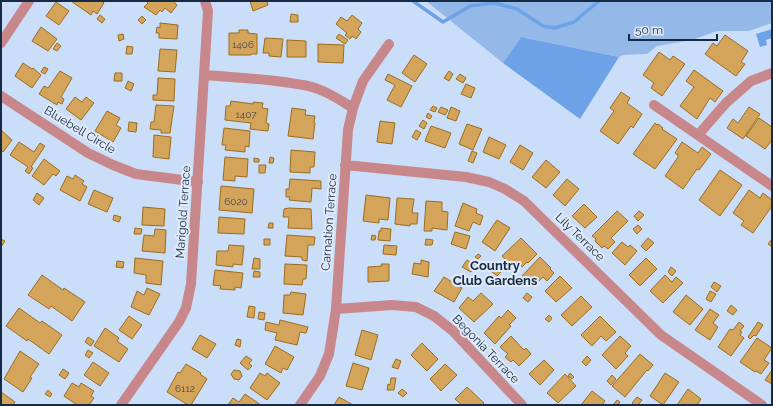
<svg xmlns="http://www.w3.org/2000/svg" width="773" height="406" viewBox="0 0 773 406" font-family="Raleway,sans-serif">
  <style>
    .green { fill: #94b9e9 }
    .water { fill: #6ea2e8 }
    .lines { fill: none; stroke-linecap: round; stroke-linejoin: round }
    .stream { stroke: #6ea2e8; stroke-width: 3.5 }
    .building { fill: #d5a45b; stroke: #9b6d1d }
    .minor { stroke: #c8878b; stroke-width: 10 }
    .labels { text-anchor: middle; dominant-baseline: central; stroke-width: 4; stroke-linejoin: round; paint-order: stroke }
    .number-label { font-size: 10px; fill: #46484a }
    .street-label { font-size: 12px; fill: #172a44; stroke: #e0eaf8 }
    .neighbourhood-label { font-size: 13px; font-weight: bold; fill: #172a44; stroke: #e0eaf8 }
  </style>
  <rect width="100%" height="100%" fill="#cadef9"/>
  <path class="green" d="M426,1H772V23L749,31H717L692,40L657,46L647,54L623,55L619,57L521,37L503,63Z"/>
  <path class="water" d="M772,29V38L766,40L767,45L760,47L756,34Z
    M521,37L619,57L580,119L503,63Z"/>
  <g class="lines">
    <path class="stream" d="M413,1L443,22L470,6L494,3L517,9L543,26L555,28L574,22L599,1"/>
  </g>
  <path class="building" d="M71,1H101L104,3L97,14L93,11L91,15Z
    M146,1H173L177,5L171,13L165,8L162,12L160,10L156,15L144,7L148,3Z
    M250,1H267L268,5L253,11Z
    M56,2L69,11L59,25L46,16Z
    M291,14L298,15V22H290Z
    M100,15L105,19L102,23L97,19Z
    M352,15L362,23L358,29L361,32L356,39L352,36L350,39L345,35L347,33L336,24L341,17L347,21Z
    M142,16L146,20L142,24L138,20Z
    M160,23L178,25L177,39L159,38V33H156L157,27L160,28Z
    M41,27L57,39L48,51L32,41Z
    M239,30H248V33L257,34V54H252L251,55H229V33H239Z
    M123,34L124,39L119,41L118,35Z
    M339,34L348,40L345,44L336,38Z
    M725,35L748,51L741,62L745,64L736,76L705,54L713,43L717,46Z
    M265,38L283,39L281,57L269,56V53H263Z
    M287,40L306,41V57H287Z
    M57,43L61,46L57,51L53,49Z
    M318,44L344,45L343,63L318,62Z
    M127,46L133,47L132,54H126Z
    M160,49L177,50L175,72L158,71Z
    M659,52L670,60L673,56L685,64L662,96L651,88L654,83L643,75Z
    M414,55L427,64L415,82L402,73Z
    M23,63L32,69L33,68L41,75L32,88L15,76Z
    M44,67L48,69L45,74L41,72Z
    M694,70L723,91L715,102L710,98L697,119L680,106L694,87L686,81Z
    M60,71L72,78L61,97L64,99L62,104L58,102L57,105L39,94L44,86L48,88Z
    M449,71L453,74L449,81L444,78Z
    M115,73H122V81H114Z
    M388,74L412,86L401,107L387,100L395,85L385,80Z
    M460,74L466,78L463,83L456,79Z
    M158,78L175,79L174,101L153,100V95H157Z
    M128,81L134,84L131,91L125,88Z
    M466,84L475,88L471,98L461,94Z
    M621,92L630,98L627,103L642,114L633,128L631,126L618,144L600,131L614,111L610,108Z
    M75,97L82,102L86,97L94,103L81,120L66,109Z
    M231,101L253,104V102L263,103L262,108L268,109L266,123L269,124L268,131L250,129L251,123L225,120L226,106H230Z
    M156,105L174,106L170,133H161V130L150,129L151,122H154Z
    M433,106L437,108L435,112L430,110Z
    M441,107L448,110L445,115L438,112Z
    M451,107L460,111L456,121L447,118Z
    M749,107L760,114L743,139L727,128L733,119L738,123Z
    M292,108L306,110L305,115L315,116L314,123H315L313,139L288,136Z
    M107,111L120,118L116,125L121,128L113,142L95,131Z
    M428,113L432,116L430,119L426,117Z
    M759,118L772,127V140L765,149L746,136Z
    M423,120L427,123L424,129L419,126Z
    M380,121L395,123L392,144L377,142Z
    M129,122L137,123L136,132L128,131Z
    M655,123L657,125L658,124L663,128L662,129L677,139L655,169L633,154Z
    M467,124L482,129L473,150L459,144Z
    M431,126L451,133L445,148L425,141Z
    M224,128L250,131L249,147L245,146V152L225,150L226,145H222Z
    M1,130L12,140L3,152L1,150Z
    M416,130L421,133L417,140L412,137Z
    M154,135L171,137L169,159L153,157Z
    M489,137L506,145L499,159L483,152Z
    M19,142L34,152L40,143L45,146L31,167L33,168L29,174L25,171L28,167L10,155Z
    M682,142L698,153L702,147L711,154L699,170L697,169L683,189L665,176L678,157V155L675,153Z
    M520,145L533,153L523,170L510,162Z
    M291,150L315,152L314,167H310V173L290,172Z
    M472,151L477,153L473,163L468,161Z
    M225,157L248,159L247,177L235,176V181L223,180Z
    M270,157L274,158L273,163H269Z
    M254,158L259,159V162H254Z
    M44,159L60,171L56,176L53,174L44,185L32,176Z
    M546,160L560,172L546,188L532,177Z
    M259,165H266L265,173H259Z
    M720,170L742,185L720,216L699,200Z
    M75,175L84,181L82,184L87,187L80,201L60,190L67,176L73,179Z
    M290,179L321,181V189L312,188L311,202L289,200L290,197H286V189H289Z
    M567,179L579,189L565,206L553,195Z
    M221,186L254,189L252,213L219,210Z
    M94,190L113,198L107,212L88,204Z
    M749,190L760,198L763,193L772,200V206L753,233L741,225L744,221L733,213Z
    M37,193L44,198L39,205L33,200Z
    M366,195L390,198L388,220L379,219V223L363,221Z
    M397,198L414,199L412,213H418L417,224H410V226L395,224Z
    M426,201L442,202V211L448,212L447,230L432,228V231H424Z
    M463,203L477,209L476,213L483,216L480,225L473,222L469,231L455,226Z
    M584,204L597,217L585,228L572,216Z
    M143,207L165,209L164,226L142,225Z
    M289,208L311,209L312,229L288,228L289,217H283L284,209Z
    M617,211L628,221L611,238L615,242L608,249L604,246L602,248L595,241L596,239L592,236Z
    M639,211L644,215L638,221L634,216Z
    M114,215L121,217L119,222L113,220Z
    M219,217L245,219L244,234L218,233Z
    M497,220L510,228L495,251L482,242Z
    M269,223H273V228H268Z
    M638,225L642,229L637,234L633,229Z
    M135,228L142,229L141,234H134Z
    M381,228L391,229L390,241L378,240L379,231H381Z
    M155,229L166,230L165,253L142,251L144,235L154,236Z
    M455,232L470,236L466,249L451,244Z
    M287,235L315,237L314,245H308L307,261L302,260V257L285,256Z
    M372,235L376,236L375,240H371Z
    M521,238L537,254L528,263L527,262L522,267L518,262L512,267L502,256Z
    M648,238L654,243L646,251L641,246Z
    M1,239L5,241L1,247Z
    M264,239H270V245H264Z
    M426,239L433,240L432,245H425Z
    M772,239V247L768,244Z
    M622,242L628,247L630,245L637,251L625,265L612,253Z
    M229,245L244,246L242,265L233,264V267L216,265L217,251H228Z
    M384,245L397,246L396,255L383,254Z
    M478,254L481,256L478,259L475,257Z
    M540,257L551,268L550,269L554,273L547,281L543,277L533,287L522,276Z
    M135,258L163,261L161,285L146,283V275L134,273Z
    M254,258L260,259V269H252Z
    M646,258L657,269L640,286L629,275Z
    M421,260L429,262L428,277L412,274L414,263L421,264Z
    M467,260L475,265L471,272L462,267Z
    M117,261L124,262L123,268L116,267Z
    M285,264L307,265L306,279H303L302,285L284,284Z
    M381,264H389V281L368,282V267L382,266Z
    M494,267L501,272L497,276L491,271Z
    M671,267L676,271L672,276L668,272Z
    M215,270L243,273L241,288L235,287V290L220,289L221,286L213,285Z
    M254,271L260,272V277H253Z
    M42,275L63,290L64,288L85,302L72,321L51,306L49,309L28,295Z
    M665,275L672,282L676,277L683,283L663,303L650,291Z
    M560,276L572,288L556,302L545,291Z
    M444,277L462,288L454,302L434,291Z
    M714,282L721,286L717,292L711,287Z
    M147,288L160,294L149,315L131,307L137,291L144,295Z
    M710,291L716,294L711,302L706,299Z
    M291,292L306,294L303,315L283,313L284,295H290Z
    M481,293L493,304L474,322L459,308L468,297L473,301Z
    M527,293L532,297L528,302L523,298Z
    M686,295L703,309L690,325L673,312Z
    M581,296L592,307L572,326L561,315Z
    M731,305L737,310L733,315L727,311Z
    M249,306L255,307L254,318L247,317Z
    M19,308L40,323L42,321L62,335L49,354L28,339L27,341L6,326Z
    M710,309L719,315L713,323L718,327L710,340L695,330Z
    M508,310L516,318L509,325L511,326L495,344L484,333L499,316L501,318Z
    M259,312L265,313L264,320L258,319Z
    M549,315L552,318L549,322L545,319Z
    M129,316L142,325L132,339L119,330Z
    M600,316L616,332L606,341L601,336L592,346L581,335Z
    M280,320L308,327L306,333L300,332L297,345L275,340L277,333L265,330L266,322L279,325Z
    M739,322L744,326L740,331L742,332L740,335L744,338L731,356L718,347L730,329L733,330Z
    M758,322L763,325L756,336L754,335L750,339L748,337Z
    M105,328L119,338L117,341L128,349L119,362L94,346Z
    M362,330L378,335L371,360L355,355Z
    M200,335L216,344L207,358L192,349Z
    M511,336L524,350L526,348L531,354L519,366L513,360L511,362L505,357L508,354L500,347Z
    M620,336L631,346L625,353L628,356L616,369L602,355Z
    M88,337L94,341L91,346L85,342Z
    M757,338L772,348L764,360L769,363L761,374L756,371L755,372L740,362Z
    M237,339L241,340L240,347L235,345Z
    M422,343L438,359L427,371L411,355Z
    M275,346L294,357L287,370L283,368L281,373L265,364Z
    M88,350L93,353L89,358L85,355Z
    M20,351L39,364L30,377L32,378L23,392L4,379Z
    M640,354L653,365L648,371L647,370L625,397L612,386Z
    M246,356L252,360L249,363L252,366L248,370L240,363Z
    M587,356L591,360L586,366L582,362Z
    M396,359L401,361L398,369L392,367Z
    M544,360L554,370L540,385L529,374Z
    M93,362L109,373L100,386L84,375Z
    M353,363L369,368L362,390L346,386Z
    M186,364L201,373L200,374L207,379L191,405H188L167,392L178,372L180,373Z
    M445,364L457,375L441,391L430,379Z
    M63,369L69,373L65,379L59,375Z
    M234,370L240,371L242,376L239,380L234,379L231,374Z
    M772,370V384L765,380Z
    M260,373L265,376L267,373L280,383L267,400L250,388Z
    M570,373L574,377L572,379L568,376Z
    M665,373L679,382L663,405L650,396Z
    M565,374L576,386L558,403L547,393Z
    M612,375L616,379L611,385L607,381Z
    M391,378H396L394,390H387L388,384L390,385Z
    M72,383L79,387L81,383L94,391L91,396L94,398L89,405H77L64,396Z
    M467,387L484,403L482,405H462L455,399Z
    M402,389L407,393L403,397L398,393Z
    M688,389L701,399L697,405H677Z
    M48,390L52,394L50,397L45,394Z
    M592,391L605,401L602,405H581Z
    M1,392L15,402L13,405H1Z
    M245,394L261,405H228L233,398L239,402Z
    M339,397L353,405H334Z
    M637,397L642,400L638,405H634L632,403Z
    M617,400L620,402L618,405H616L614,404Z"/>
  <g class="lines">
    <path class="minor" d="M1,43L29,1
      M205,75C239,78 278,79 312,87C327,91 340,100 353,108
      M1,96L88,153L113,165L136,174L198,182
      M654,105L772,186
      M698,135L726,103L751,81L772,73
      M345,165L466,177L489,182L505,189L524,201L661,335L762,405
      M336,309L392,305L416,307L434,316L453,331L522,405
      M121,405L179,322L186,308L191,284L208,11L205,1
      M300,405L320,376L329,354L336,309L348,130L353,108L363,81L389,44"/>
  </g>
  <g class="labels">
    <g class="number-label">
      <text x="243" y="44">1406</text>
      <text x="246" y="114">1407</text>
      <text x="236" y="201">6020</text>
      <text x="185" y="388">6112</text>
    </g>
    <g class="street-label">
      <text transform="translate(80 130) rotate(31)">Bluebell Circle</text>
      <text transform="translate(183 212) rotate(-86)">Marigold Terrace</text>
      <text transform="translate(329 222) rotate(-86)">Carnation Terrace</text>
      <text transform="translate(580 237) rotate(44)">Lily Terrace</text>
      <text transform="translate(486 349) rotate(46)">Begonia Terrace</text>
    </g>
    <g class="neighbourhood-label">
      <text x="495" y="265">Country<tspan x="495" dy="15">Club Gardens</tspan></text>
    </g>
  </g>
  <rect width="773" height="406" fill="none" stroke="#172a44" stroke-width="4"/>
  <path d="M629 34v6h88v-6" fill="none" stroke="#172a44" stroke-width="2"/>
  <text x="635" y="34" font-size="12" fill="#172a44" stroke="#e0eaf8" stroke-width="3" paint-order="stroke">50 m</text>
</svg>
